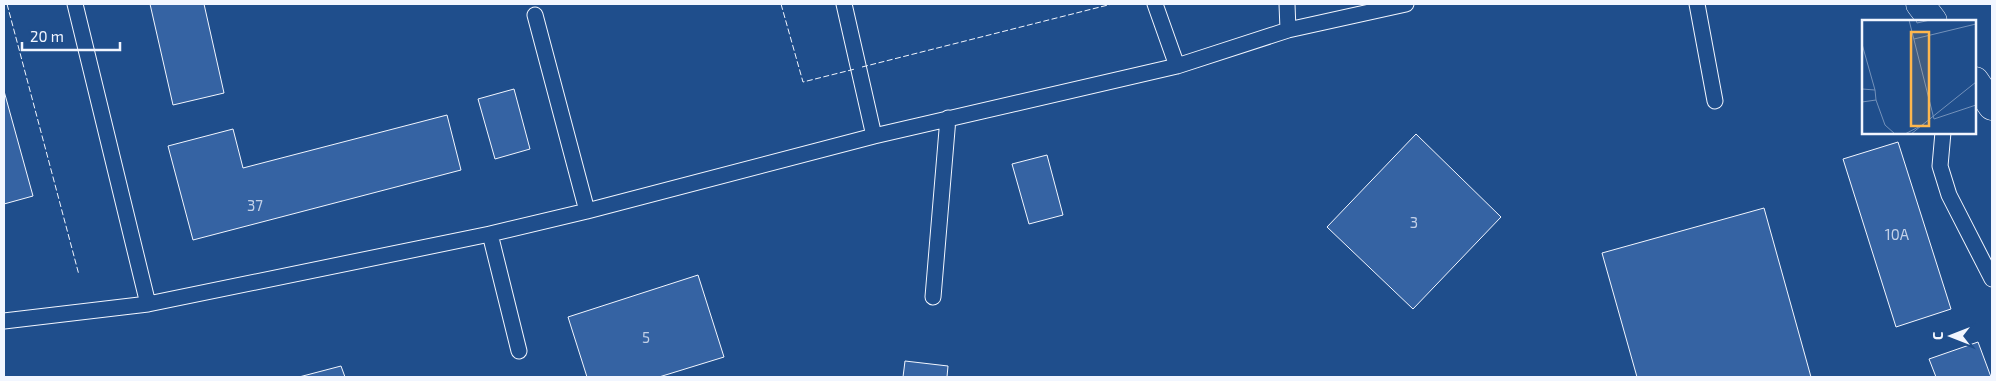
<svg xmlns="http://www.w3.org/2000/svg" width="1996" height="381" viewBox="0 0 1996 381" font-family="'Exo 2',sans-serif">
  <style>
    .building { fill: #3563a3; stroke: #f2f6ff }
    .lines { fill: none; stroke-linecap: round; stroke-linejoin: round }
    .service-casing { stroke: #f2f6ff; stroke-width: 17 }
    .secondary-casing { stroke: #f2f6ff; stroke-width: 29 }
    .service { stroke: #1f4e8c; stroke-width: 15 }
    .secondary { stroke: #1f4e8c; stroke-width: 28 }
    .fence { stroke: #f2f6ff; stroke-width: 1; stroke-dasharray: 6 2.5; stroke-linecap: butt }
    .labels { text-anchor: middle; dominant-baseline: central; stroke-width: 4; stroke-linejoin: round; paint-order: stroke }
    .number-label { font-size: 15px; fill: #c3d1e8 }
    .inset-road { fill: none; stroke: #7391ba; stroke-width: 1 }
    .view { fill: #ffb74d; fill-opacity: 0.15; stroke: #ffb74d; stroke-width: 2.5 }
    .inset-edge { fill: none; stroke: #f2f6ff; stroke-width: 2.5 }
  </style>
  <rect width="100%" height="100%" fill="#1f4e8c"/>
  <path class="building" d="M150,4H204L224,93L173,105Z
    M514,89L530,149L495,159L478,99Z
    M4,91L33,196L4,204Z
    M447,115L461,170L193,240L168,146L233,129L243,168Z
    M1416,134L1501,217L1413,309L1327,227Z
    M1898,142L1951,309L1896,327L1843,159Z
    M1047,155L1063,215L1029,224L1012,164Z
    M1764,208L1811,377H1637L1602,253Z
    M698,275L724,357L659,377H587L568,317Z
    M1978,342L1991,377H1936L1929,359Z
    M905,361L948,366L947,377H903Z
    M341,366L345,377H299Z"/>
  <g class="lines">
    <defs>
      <path id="service" d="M75,4L148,304
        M844,4L874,136
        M1155,4L1177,66
        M1287,4L1288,30
        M1697,4L1715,101
        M535,15L587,211
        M1943,132L1940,166L1949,195L1992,279
        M490,234L519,351
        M933,297L948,118
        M4,321L148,304L490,234L587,211L874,136L1177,66L1288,30L1406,4"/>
      <path id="secondary" d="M1920,4L1933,21
        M1975,81L1992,106"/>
    </defs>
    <use href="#service" class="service-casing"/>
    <use href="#secondary" class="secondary-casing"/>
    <use href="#service" class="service"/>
    <use href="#secondary" class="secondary"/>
    <path class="fence" d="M7,4L79,275
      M781,4L803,82L855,69
      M862,67L1112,4"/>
  </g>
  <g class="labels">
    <g class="number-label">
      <text x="255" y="205">37</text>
      <text x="1414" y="222">3</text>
      <text x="1897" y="234">10А</text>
      <text x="646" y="337">5</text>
    </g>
  </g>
  <g transform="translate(1862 20)">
    <rect width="114" height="114" fill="#1f4e8c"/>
    <path class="inset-road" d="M47,0L72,99L114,85M54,0L55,3L68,0M52,19L114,4M0,24L13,70M0,69L13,70L14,80L0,82M14,80L23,105L33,114M43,114L62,104M49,114L114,62"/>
    <path class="view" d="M49,12H67V106H49Z"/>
    <rect width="114" height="114" class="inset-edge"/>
  </g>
  <rect width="1996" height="381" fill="none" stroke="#f2f6ff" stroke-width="10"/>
  <g transform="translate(1951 336) rotate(270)" stroke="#1f4e8c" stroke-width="4" paint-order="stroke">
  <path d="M0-4L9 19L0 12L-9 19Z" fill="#f2f6ff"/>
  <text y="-8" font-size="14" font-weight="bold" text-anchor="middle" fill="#f2f6ff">С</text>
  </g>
  <path d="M22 42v8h98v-8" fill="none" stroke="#f2f6ff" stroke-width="2.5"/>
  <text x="30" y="42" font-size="15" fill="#f2f6ff" stroke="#1f4e8c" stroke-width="4" paint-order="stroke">20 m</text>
</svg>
